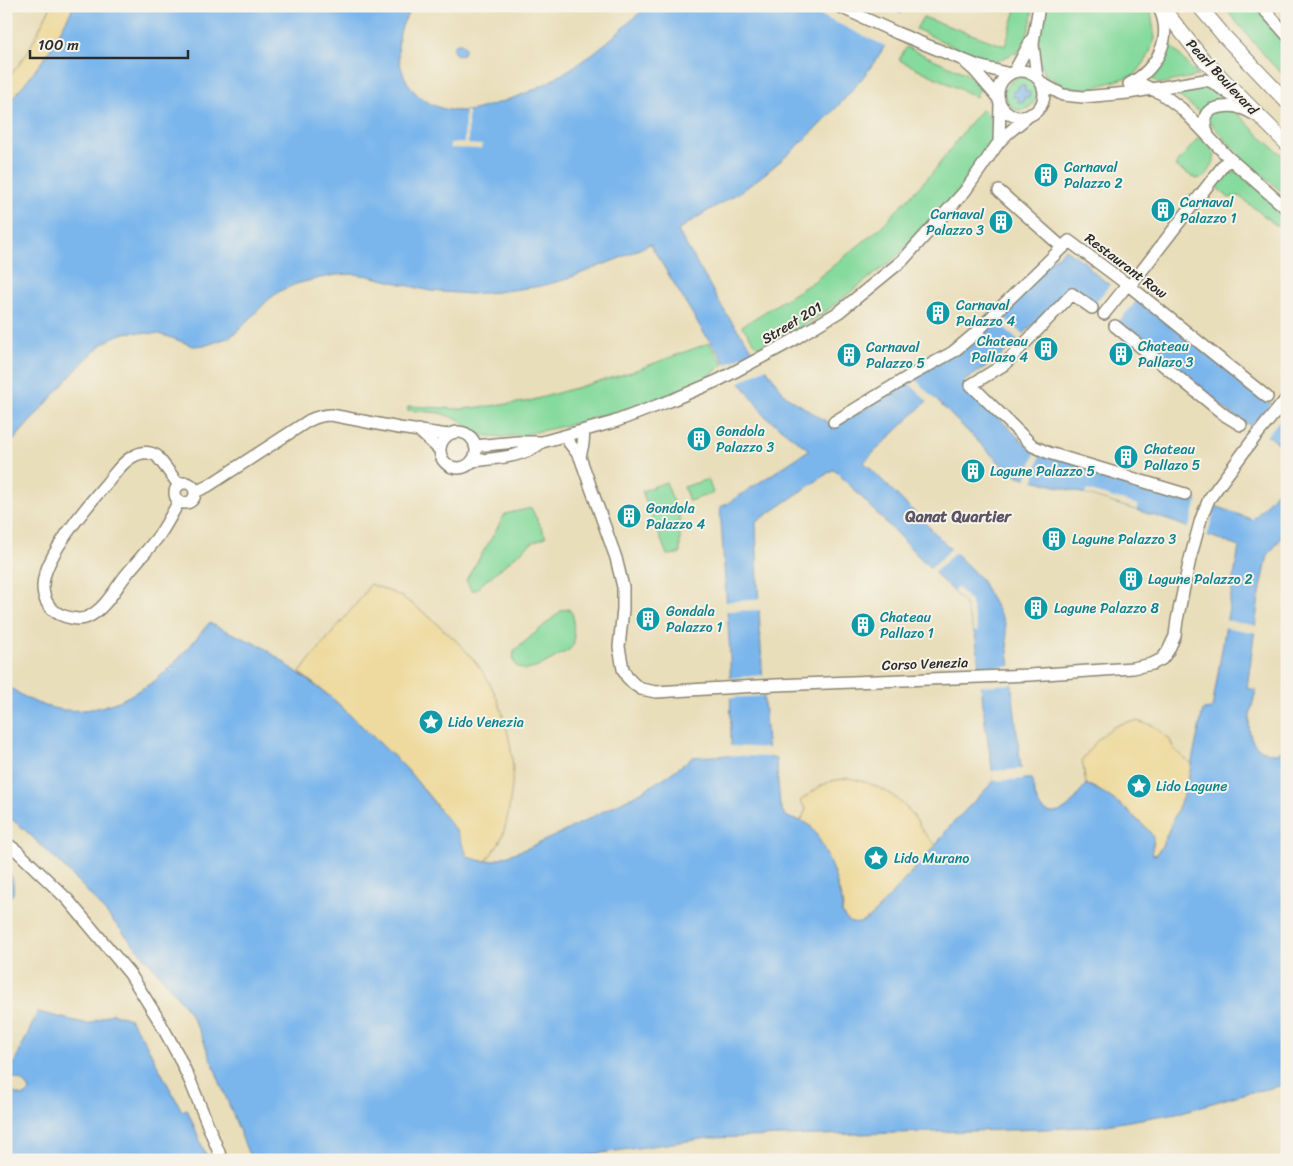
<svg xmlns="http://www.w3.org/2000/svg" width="1293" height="1166" viewBox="0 0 1293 1166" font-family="Sriracha,sans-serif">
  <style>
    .green { fill: #85da9d; stroke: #588264 }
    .sand { fill: #eeda9e; stroke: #8c8264 }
    .water { fill: #7ab6ec; stroke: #52708c; fill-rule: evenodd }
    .pier { fill: #e9deba }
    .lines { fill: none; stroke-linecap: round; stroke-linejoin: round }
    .minor-casing { stroke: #8a8472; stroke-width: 14 }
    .major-casing { stroke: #8a8472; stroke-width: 16 }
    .minor { stroke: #fff; stroke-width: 11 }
    .major { stroke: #fff; stroke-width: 14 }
    .labels { text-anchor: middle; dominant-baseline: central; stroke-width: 4; stroke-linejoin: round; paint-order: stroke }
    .street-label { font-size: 14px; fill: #2b2b2b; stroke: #f7f3e8 }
    .culture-label { font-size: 14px; fill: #0d838f; stroke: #f7f3e8; text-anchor: start }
    .quarter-label { font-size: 16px; font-weight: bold; fill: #5a5465; stroke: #f7f3e8 }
  </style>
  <rect width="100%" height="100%" fill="#f7f3e8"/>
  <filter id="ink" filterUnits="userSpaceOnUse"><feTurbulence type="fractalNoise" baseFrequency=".02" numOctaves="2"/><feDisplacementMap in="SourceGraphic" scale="10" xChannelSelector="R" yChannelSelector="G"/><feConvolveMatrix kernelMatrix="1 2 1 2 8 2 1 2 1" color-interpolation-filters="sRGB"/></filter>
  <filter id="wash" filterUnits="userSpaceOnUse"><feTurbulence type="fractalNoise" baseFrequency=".0096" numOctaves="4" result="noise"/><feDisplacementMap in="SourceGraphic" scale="20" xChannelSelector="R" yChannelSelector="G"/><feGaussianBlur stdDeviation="1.12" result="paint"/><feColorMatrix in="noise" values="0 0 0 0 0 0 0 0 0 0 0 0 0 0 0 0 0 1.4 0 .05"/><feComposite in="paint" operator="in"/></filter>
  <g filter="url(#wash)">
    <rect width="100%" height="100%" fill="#e9deba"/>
    <path class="green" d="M1017,6H1033C1031,26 1028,38 1017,54L1014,53L991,64L916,29L923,17L1005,46Z
      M1046,6H1147L1151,12L1155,39L1147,59L1135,75L1089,89L1064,87L1045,74L1039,61L1037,43Z
      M1223,6H1256L1287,40V78L1272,64Z
      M1170,44L1198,76L1158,84L1150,76Z
      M906,47L965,73L980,87L976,97L899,60Z
      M1022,77C1057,85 1024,128 1007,102C999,90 1010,78 1022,77Z
      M1208,84L1262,138L1287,159V196L1247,163L1203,115L1184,100L1170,91Z
      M982,109L997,124L996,143L952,202L894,259L821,315L777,341L774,339L758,347L742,326L813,282L879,229L934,171L969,124Z
      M1199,137C1218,152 1219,157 1205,177L1196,179L1175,166Z
      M1237,172L1287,211V234L1239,196L1229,198L1216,187L1226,174Z
      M709,343L724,364L704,380L654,401L564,426L522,435L501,437L477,435L460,420L440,413L407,410L409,406L462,409L526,402L628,373Z
      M708,479L713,493L689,501L684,487Z
      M666,482L680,519V554L667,555L642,491Z
      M531,508L546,537L533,542L484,582L476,590H471L466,580L494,534L505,514Z
      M569,609L573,615L574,644L569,650L536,668L525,670L516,666L513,660L514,651L562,610Z"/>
    <path class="sand" d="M51,6H74L47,55L6,107V81L26,55Z
      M370,584C381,588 392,592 402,597C416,606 429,616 441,627C477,658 496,684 507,730C513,753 514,771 511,794C509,809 507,825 501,839C497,847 491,854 486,861L475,860L468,857L434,802L406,768L332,698L300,673L307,663L361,598Z
      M1136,721L1152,725L1162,732L1170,740L1174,749L1192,765L1186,789L1163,844L1157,854L1155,855L1152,854L1151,852L1154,843L1143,825L1120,804L1097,789L1086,784L1082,760C1093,745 1103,731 1120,724C1125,722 1131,722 1136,721Z
      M848,778C873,782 896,794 912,814C916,819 919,825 923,831C926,836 932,841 936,845L872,916C860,925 850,928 842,913L843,907L841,897L833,871L810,825L801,821L806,809L800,801L819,787L831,781Z"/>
    <path class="water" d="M74,6H414C402,20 396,39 399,57C404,96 437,116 475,110C494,104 513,99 531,91C575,70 612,41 646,6H904C890,45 865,77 837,107C809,137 779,164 746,188C724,203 699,214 678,231L727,315L786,396L835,427L917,377L1065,249L1089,265L1088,268L1134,304L1138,300L1253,391L1270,403L1287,412V448L1233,415L1072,286L999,358L963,382L1031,450L1046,455L1213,505L1253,520L1287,479V531L1268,555L1259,598L1247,688L1256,690C1252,709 1241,735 1260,749C1269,755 1277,753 1287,750V1084L1272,1088L1246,1093L1182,1112L1100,1126L1044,1129L709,1138L551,1160H251L200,1032L185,1006L157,971L78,881L25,830L6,815V684C47,718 93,718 138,691C144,687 151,684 157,679C177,663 193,642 209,623L263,647L332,698L406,768L457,832L468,857L482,861H492L528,848L561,833L641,792L670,774L693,757L731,755L730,653L720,507L725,505L809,450L765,416L704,333L650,244L620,258L564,280L541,286L497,292L470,294L430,291L369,276L353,274L335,275L316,279L296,284L280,291L267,301L239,330L230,337L207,345L193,346L172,338L159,334L128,332L113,337L99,347L84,361L12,442L6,450V107L47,55ZM932,396L1011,474L1085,494L1171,521L1239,547L1212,709L1203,710L1186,789L1163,844L1157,854L1155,855L1152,854C1151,847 1155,841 1152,835C1148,828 1140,823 1135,818C1120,804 1105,792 1086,784C1081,791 1075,800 1069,806C1058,816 1043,816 1037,801C1034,795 1034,788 1033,781L1032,779H1022L1005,623L980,578L864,462ZM834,469L965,604L976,639L985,722L994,781L950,826L936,845L872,916C860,925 850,928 842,913C844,897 823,838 810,826C799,815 787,826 780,805L776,759L768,757C762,679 758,600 756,522Z
      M453 49a6 6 0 1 1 12 0a6 6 0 1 1-12 0Z
      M1022,85L1025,86V91L1030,92L1029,98L1024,97V102H1018L1017,97H1013V91L1018,90V86Z
      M6,869C13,875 14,885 13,894L6,900Z
      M38,1012L88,1024L112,1013L130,1019L145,1042L182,1111L187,1109L208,1160H6V1090L22,1096L26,1095L30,1091C27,1081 17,1079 8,1076Z"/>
    <path class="pier" d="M801,6H883L903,15L887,47Z
      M465,111H468V144L482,145L481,149L450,148V143H464Z
      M1111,283L1133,301L1136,298H1139L1116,325L1093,306Z
      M1000,314L1024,335L1019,341L995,319Z
      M755,350L768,367L738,383L725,365Z
      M914,378L935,400L934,401L933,400L929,403L909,383Z
      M1273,402L1287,409V411L1265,438L1250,428Z
      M1036,449L1041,451L1033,483L1026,481Z
      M1087,490L1138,505L1137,510L1085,494Z
      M1198,498L1216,504L1207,537L1188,530Z
      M953,547L957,551L933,574L929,570Z
      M957,587L970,600L978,631L974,632L965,604L953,591Z
      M761,599L762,610L725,611L724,602Z
      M1224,620L1258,626L1257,633L1223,627Z
      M1012,666L1014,684L978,686L976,667Z
      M765,675L766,696L728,698V678Z
      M729,746L769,748V757L725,755V753H729Z
      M1023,769L1024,779L994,781L991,771Z"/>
  </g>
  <g filter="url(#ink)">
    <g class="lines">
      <defs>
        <path id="minor" d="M838,6L897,33L961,59L978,66L1010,74
          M1261,6L1287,35
          M966,63L974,70L998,98
          M998 94a23 23 0 1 1 46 0a23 23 0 1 1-46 0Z
          M1014,72L1033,37
          M1037,78L1033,45L1034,36L1039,6
          M1135,81L1162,94L1182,109L1229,158L1287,209
          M1041,83L1063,95L1083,97L1128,93L1205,80L1212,82L1232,96
          M1129,84C1157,69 1174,38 1159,8
          M1208,135C1206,128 1203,122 1206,115C1210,106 1232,105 1240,108C1246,109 1250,112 1255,115
          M999,142L1000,105
          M999,191L1063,248
          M1130,286L1229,158
          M1092,308L1072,294L1005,364L971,385L1033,446L1049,453L1185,494
          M1104,314L1124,289
          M1115,326L1226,416L1241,425
          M834,422L908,377L953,352L977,332L1001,307L1069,241L1132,288L1267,397
          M418,430L440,450
          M440 450a18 18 0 1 1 36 0a18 18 0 1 1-36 0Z
          M564,436L580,457L616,558L623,587V609L619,647L623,669L627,677L634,684L641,689L656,692L776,685L1030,675L1133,668L1152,664L1162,659L1168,651L1175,636L1177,620L1190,559L1201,519L1209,499L1252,441L1287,398
          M475,446L517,442H542L614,422L672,400L719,380L792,341L807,331L839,312L903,260L965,191L999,142L1008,133L1031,114
          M580,457L583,444L584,431
          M472,461C496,458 523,458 542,442
          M175 493a10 10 0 1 1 20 0a10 10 0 1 1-20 0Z
          M195,492L208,486L308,421C316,417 322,415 331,415L399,428L448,435
          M179,501C173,512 167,524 160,534C150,548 137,561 126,575C115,589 105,609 88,617C80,621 67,618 59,614C48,608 43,599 43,586C43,558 87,506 106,484C114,475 121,463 132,457C140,452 149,451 157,456L179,485
          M6,843L17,851L68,900L130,974L157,1017L178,1055L191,1083L222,1160"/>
        <path id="major" d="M1161,6L1202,58L1287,144
          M1199,6L1225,37L1287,102"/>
      </defs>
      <use href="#minor" class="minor-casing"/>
      <use href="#major" class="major-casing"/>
      <use href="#minor" class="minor"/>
      <use href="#major" class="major"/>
    </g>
  </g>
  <defs>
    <symbol id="building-disc" viewBox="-11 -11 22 22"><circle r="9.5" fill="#0f9aa8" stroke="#f7f3e8"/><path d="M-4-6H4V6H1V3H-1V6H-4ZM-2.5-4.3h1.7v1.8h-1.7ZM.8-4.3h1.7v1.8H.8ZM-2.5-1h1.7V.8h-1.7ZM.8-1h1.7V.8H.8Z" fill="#fff"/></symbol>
    <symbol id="sight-disc" viewBox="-11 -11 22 22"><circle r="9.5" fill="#0f9aa8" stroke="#f7f3e8"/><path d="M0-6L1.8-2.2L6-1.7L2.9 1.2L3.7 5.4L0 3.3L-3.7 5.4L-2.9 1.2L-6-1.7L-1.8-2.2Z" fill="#fff"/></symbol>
  </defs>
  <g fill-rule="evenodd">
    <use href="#building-disc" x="1032" y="161" width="28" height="28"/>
    <use href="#building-disc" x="1149" y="196" width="28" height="28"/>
    <use href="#building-disc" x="987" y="208" width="28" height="28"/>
    <use href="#building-disc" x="924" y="299" width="28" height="28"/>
    <use href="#building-disc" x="1032" y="335" width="28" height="28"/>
    <use href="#building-disc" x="1107" y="340" width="28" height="28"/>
    <use href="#building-disc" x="835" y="341" width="28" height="28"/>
    <use href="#building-disc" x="685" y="425" width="28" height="28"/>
    <use href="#building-disc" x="1112" y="443" width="28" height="28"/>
    <use href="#building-disc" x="959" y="457" width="28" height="28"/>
    <use href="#building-disc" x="615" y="502" width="28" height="28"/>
    <use href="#building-disc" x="1040" y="525" width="28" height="28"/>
    <use href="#building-disc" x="1117" y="565" width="28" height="28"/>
    <use href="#building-disc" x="1022" y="594" width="28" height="28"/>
    <use href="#building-disc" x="634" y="605" width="28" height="28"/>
    <use href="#building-disc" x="849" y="611" width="28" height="28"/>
    <use href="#sight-disc" x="417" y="708" width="28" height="28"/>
    <use href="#sight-disc" x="1125" y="772" width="28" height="28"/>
    <use href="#sight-disc" x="862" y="844" width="28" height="28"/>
  </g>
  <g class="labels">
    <g class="street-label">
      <text transform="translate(1222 77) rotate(47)">Pearl Boulevard</text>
      <text transform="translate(1126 266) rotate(37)">Restaurant Row</text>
      <text transform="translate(792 323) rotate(-31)">Street 201</text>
      <text transform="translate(925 664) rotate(-2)">Corso Venezia</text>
    </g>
    <g class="culture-label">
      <text x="1064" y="167">Carnaval<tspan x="1064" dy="16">Palazzo 2</tspan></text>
      <text x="1180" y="202">Carnaval<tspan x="1180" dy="16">Palazzo 1</tspan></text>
      <text x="984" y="214" text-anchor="end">Carnaval<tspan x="984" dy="16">Palazzo 3</tspan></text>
      <text x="956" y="305">Carnaval<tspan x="956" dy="16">Palazzo 4</tspan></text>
      <text x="1028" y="341" text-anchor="end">Chateau<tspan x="1028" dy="16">Pallazo 4</tspan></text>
      <text x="1138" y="346">Chateau<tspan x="1138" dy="16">Pallazo 3</tspan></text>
      <text x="866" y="347">Carnaval<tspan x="866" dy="16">Palazzo 5</tspan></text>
      <text x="716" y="431">Gondola<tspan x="716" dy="16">Palazzo 3</tspan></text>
      <text x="1144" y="449">Chateau<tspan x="1144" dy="16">Pallazo 5</tspan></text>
      <text x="990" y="471">Lagune Palazzo 5</text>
      <text x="646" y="508">Gondola<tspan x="646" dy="16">Palazzo 4</tspan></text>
      <text x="1072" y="539">Lagune Palazzo 3</text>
      <text x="1148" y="579">Lagune Palazzo 2</text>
      <text x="1054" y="608">Lagune Palazzo 8</text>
      <text x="666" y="611">Gondala<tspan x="666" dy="16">Palazzo 1</tspan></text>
      <text x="880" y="617">Chateau<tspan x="880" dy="16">Pallazo 1</tspan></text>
      <text x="448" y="722">Lido Venezia</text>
      <text x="1156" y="786">Lido Lagune</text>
      <text x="894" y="858">Lido Murano</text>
    </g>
    <g class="quarter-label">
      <text x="958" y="516">Qanat Quartier</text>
    </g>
  </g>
  <rect width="1293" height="1166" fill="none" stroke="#f7f3e8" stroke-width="25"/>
  <path d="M30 50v8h158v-8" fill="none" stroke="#2b2b2b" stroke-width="2.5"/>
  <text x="38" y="50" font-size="15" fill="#2b2b2b" stroke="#f7f3e8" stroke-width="4" paint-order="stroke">100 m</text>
</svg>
